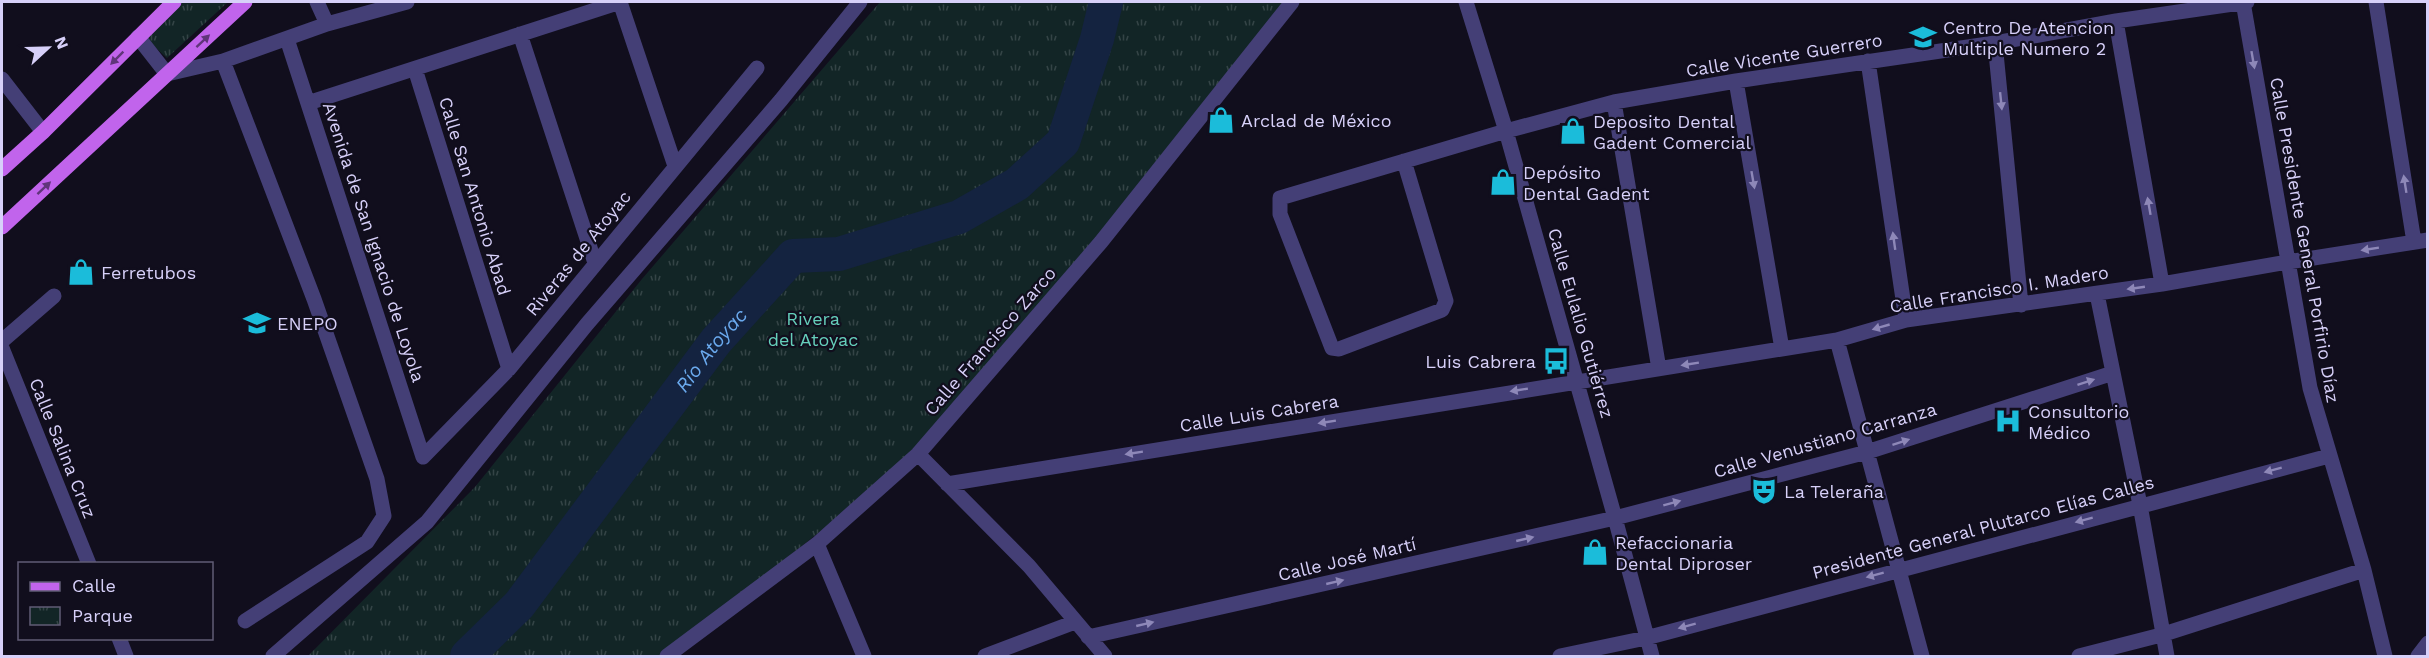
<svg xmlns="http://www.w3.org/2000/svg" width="2429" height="658" viewBox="0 0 2429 658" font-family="'Work Sans',sans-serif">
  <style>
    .park { fill: url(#park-tufts) }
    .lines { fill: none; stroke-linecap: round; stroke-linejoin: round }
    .river { stroke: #142340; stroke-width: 34 }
    .minor { stroke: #443f76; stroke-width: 15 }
    .major { stroke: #c164ec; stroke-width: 15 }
    .oneway { fill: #60357a }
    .oneway2 { fill: #8e88b8 }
    .labels { text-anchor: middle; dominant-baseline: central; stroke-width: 4.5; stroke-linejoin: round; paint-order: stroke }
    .poi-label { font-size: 18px; fill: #d7d0f9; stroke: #110e1d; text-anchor: start }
    .street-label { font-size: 18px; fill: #d7d0f9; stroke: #110e1d }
    .park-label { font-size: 18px; fill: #65cfbb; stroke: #110e1d }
    .water-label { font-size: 20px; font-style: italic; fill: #6aa9ed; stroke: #110e1d }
  </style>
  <defs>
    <pattern id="park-tufts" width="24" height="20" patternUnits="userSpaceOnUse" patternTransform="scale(1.5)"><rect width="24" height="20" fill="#122526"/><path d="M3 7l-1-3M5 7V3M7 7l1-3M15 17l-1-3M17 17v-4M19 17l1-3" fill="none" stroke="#344446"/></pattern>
  </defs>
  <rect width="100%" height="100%" fill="#110e1d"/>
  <path class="park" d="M181,2H228L167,58L145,38Z
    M880,2H1292L918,454L663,656H308L475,487L642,279Z"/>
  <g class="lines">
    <path class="river" id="s1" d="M467,656L519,605L716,341L793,256L839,254L959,217L1017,184L1063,142L1097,39L1106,2"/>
    <path class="minor" d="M317,2L327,24
      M620,2L675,166
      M1466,2L1506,131L1615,518L1652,656
      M2243,2L2310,388L2364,570L2385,656
      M2376,2L2414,242
      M2116,21L2162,284
      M520,34L595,263
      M138,37L167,74L223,61L327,24L407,2
      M287,39L423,457L509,369L757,68
      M1995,43L2021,305
      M223,61L314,299L377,479L384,516L367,542L245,621
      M1868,61L1906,320
      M415,69L509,369
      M2,79L43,132
      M1736,81L1782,349
      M1614,102L1659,369
      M308,103L620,2
      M1404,161L1446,301L1442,310L1339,349L1332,348L1280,214V198L1506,131L1614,102L1736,81L1995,43L2116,21L2247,2
      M2097,294L2140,505L2167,656
      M1837,340L1922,656
      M2,341L54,296
      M2,348L89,564
      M918,454L1029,566L1105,656
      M947,484L1837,340L1906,320L2162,284L2288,262L2428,240
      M817,544L864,656
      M1088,637L1615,518L1867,452L2113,373
      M119,638L126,656
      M273,656L427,522L587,324L781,100L860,2
      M667,656L817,544L918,454L1101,242L1292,2
      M985,656L1075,622
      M1560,656L1646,638L2329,456
      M2079,656L2161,635L2364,570
      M2418,656L2428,643"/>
    <path class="major" d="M2,169L43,132L174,2
      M2,227L245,2"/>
  </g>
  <defs><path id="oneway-solid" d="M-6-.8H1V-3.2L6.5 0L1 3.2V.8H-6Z" transform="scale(1.5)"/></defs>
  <g class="oneway">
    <use href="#oneway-solid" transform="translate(203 41) rotate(-43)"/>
    <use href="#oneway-solid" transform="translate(117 58) rotate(135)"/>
    <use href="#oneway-solid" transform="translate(44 188) rotate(-43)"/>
  </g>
  <g class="oneway2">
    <use href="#oneway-solid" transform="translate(2253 60) rotate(80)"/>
    <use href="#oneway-solid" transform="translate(2001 101) rotate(84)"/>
    <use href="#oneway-solid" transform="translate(1753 180) rotate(80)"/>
    <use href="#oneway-solid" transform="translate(2405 184) rotate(-99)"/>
    <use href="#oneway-solid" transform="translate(2149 206) rotate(-100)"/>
    <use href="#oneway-solid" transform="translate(1894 241) rotate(-98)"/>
    <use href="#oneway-solid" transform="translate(2370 249) rotate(171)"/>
    <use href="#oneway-solid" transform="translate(2136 288) rotate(172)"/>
    <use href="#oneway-solid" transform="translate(1881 327) rotate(164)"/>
    <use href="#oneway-solid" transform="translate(1690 364) rotate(171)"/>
    <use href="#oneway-solid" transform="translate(2086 382) rotate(-18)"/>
    <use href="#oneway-solid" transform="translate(1519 390) rotate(171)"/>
    <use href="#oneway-solid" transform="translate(1327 422) rotate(171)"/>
    <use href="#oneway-solid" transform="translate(1901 442) rotate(-18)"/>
    <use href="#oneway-solid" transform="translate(1134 453) rotate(171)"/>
    <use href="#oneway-solid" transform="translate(2273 470) rotate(165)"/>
    <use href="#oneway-solid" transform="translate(1672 503) rotate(-15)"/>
    <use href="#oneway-solid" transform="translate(2084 520) rotate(165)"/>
    <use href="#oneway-solid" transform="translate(1525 539) rotate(-13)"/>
    <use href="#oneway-solid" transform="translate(1875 575) rotate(165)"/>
    <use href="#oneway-solid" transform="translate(1335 582) rotate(-13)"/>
    <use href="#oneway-solid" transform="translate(1145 624) rotate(-13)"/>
    <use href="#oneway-solid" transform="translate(1687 626) rotate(165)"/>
  </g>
  <defs>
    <symbol id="school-bare" viewBox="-9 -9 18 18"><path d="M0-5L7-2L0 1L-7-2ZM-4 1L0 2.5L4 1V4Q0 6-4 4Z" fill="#1bbcda" stroke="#110e1d" stroke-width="2.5" paint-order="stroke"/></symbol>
    <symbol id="shop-bare" viewBox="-9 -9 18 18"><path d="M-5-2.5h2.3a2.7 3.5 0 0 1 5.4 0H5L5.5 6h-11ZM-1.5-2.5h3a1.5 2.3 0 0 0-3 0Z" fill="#1bbcda" stroke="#110e1d" stroke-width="2.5" paint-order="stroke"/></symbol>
    <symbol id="university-bare" viewBox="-9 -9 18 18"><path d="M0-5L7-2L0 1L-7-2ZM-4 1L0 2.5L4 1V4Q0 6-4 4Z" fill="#1bbcda" stroke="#110e1d" stroke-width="2.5" paint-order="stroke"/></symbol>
    <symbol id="bus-bare" viewBox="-9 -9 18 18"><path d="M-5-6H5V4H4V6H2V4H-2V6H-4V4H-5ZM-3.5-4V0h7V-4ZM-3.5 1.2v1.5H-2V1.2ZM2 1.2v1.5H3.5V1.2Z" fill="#1bbcda" stroke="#110e1d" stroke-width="2.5" paint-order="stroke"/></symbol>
    <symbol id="hospital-bare" viewBox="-9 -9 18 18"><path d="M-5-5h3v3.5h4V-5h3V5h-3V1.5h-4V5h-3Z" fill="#1bbcda" stroke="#110e1d" stroke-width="2.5" paint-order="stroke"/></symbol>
    <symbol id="theatre-bare" viewBox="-9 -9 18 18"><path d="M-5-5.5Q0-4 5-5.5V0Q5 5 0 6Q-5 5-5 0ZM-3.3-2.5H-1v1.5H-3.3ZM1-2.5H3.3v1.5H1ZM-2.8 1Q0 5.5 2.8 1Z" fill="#1bbcda" stroke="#110e1d" stroke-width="2.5" paint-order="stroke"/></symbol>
  </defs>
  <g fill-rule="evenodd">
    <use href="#school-bare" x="1904" y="18" width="38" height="38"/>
    <use href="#shop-bare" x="1202" y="101" width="38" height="38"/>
    <use href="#shop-bare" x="1554" y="112" width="38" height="38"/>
    <use href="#shop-bare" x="1484" y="163" width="38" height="38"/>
    <use href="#shop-bare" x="62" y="253" width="38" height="38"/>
    <use href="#university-bare" x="238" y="304" width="38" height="38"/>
    <use href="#bus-bare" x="1537" y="342" width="38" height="38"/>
    <use href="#hospital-bare" x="1989" y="402" width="38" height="38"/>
    <use href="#theatre-bare" x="1745" y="472" width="38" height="38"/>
    <use href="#shop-bare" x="1576" y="533" width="38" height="38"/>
  </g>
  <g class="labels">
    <g class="poi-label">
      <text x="1943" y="27">Centro De Atencion<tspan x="1943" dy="21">Multiple Numero 2</tspan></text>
      <text x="1241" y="120">Arclad de México</text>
      <text x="1593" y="121">Deposito Dental<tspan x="1593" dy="21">Gadent Comercial</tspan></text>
      <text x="1523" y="172">Depósito<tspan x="1523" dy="21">Dental Gadent</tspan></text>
      <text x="101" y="272">Ferretubos</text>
      <text x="277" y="323">ENEPO</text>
      <text x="1536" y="361" text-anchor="end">Luis Cabrera</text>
      <text x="2028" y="411">Consultorio<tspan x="2028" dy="21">Médico</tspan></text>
      <text x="1784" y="491">La Teleraña</text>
      <text x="1615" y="542">Refaccionaria<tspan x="1615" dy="21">Dental Diproser</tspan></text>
    </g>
    <g class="street-label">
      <text transform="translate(1784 55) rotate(-9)">Calle Vicente Guerrero</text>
      <text transform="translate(475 196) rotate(73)">Calle San Antonio Abad</text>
      <text transform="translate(2305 240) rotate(80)">Calle Presidente General Porfirio Díaz</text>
      <text transform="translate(374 242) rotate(72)">Avenida de San Ignacio de Loyola</text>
      <text transform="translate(578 253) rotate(-51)">Riveras de Atoyac</text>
      <text transform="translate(1999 289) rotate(-9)">Calle Francisco I. Madero</text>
      <text transform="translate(1581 323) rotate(74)">Calle Eulalio Gutiérrez</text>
      <text transform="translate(990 341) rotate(-49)">Calle Francisco Zarco</text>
      <text transform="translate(1259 413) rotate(-9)">Calle Luis Cabrera</text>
      <text transform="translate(1825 440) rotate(-16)">Calle Venustiano Carranza</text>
      <text transform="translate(63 448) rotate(68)">Calle Salina Cruz</text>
      <text transform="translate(1983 527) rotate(-15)">Presidente General Plutarco Elías Calles</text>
      <text transform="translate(1347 559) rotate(-13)">Calle José Martí</text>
    </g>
    <g class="park-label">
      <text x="813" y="318">Rivera<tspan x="813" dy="21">del Atoyac</tspan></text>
    </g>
    <g class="water-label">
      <text stroke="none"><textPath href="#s1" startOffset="392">Río Atoyac</textPath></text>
    </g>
  </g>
  <rect width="2429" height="658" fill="none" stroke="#d7d0f9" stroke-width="6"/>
  <rect x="18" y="562" width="195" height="78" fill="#110e1d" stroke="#605c75" stroke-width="1.5"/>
  <rect x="30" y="582" width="30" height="9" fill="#c164ec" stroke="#605c75" stroke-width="1.5"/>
  <text x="72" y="592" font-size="18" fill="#d7d0f9">Calle</text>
  <rect x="30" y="607" width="30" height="18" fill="url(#park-tufts)" stroke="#605c75" stroke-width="1.5"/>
  <text x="72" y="622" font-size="18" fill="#d7d0f9">Parque</text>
  <g transform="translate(48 48) rotate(68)" stroke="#110e1d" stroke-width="4.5" paint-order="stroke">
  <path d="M0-4.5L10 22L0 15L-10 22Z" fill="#d7d0f9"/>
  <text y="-9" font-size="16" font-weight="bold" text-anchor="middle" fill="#d7d0f9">N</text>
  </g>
</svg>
